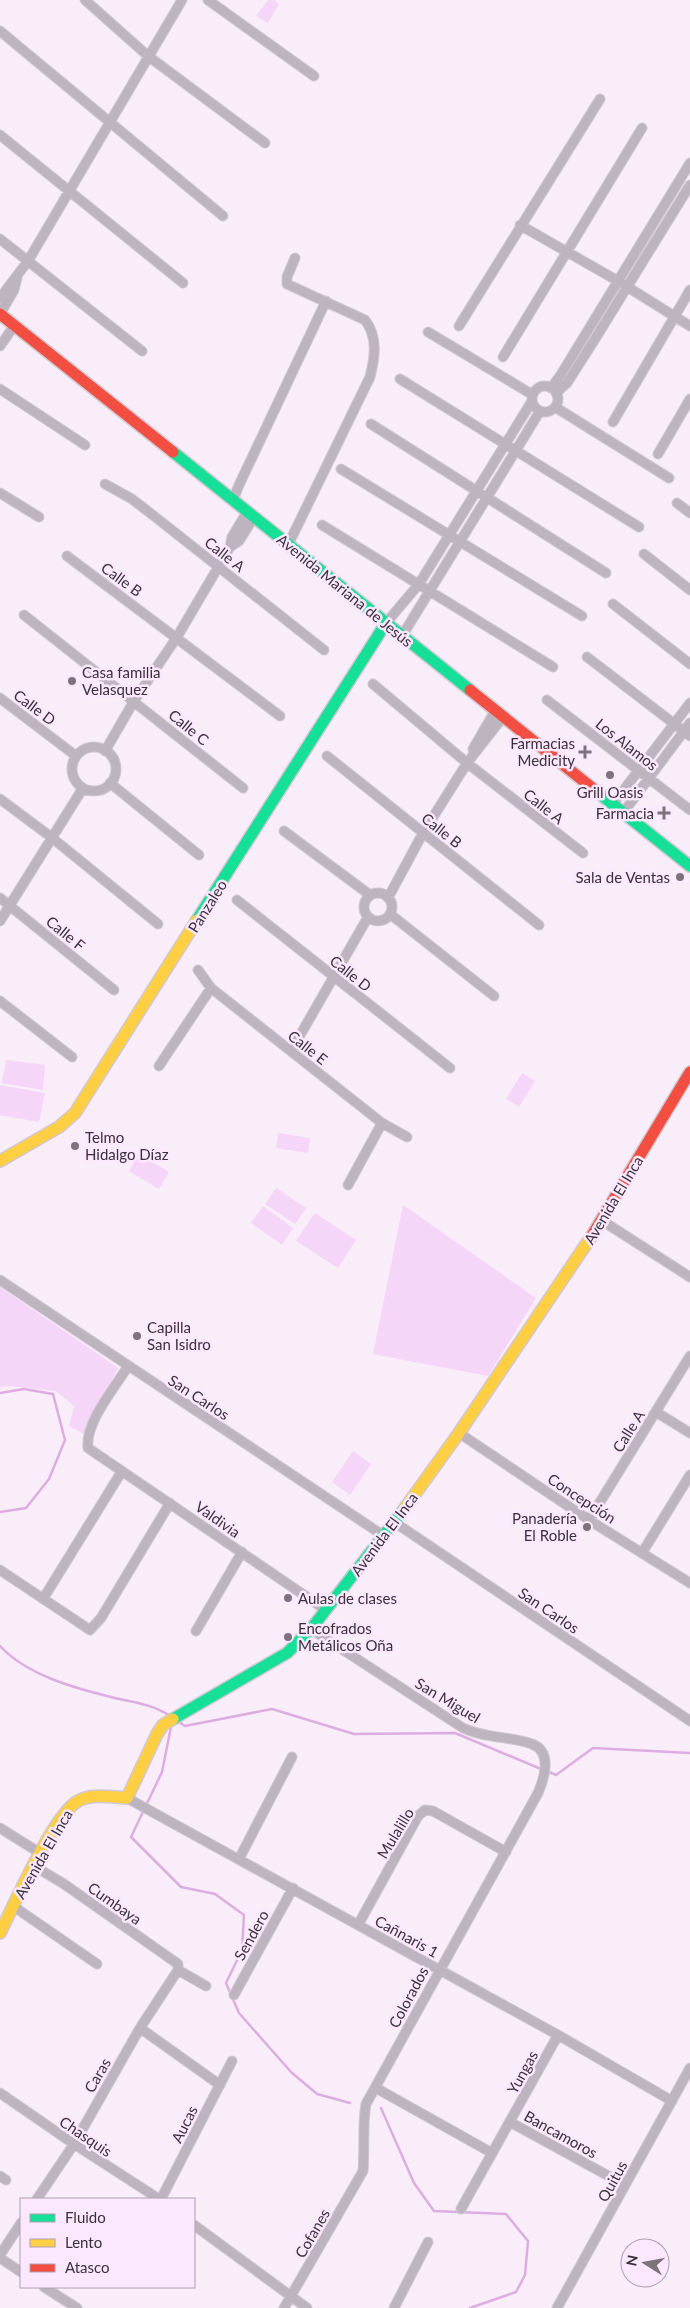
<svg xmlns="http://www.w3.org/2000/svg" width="690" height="2308" viewBox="0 0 690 2308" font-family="Lato,sans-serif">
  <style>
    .green { fill: #f5d5f8 }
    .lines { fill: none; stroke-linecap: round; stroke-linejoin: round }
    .stream { stroke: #ddade1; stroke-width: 2.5 }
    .street-casing { stroke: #d1c8d2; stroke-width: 11 }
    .fast-casing { stroke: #d1c8d2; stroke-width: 14 }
    .slow-casing { stroke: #d1c8d2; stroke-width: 14 }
    .jam-casing { stroke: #d1c8d2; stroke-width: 14 }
    .street { stroke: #beb4bf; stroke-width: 9 }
    .fast { stroke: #16e098; stroke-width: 11 }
    .slow { stroke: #ffcf43; stroke-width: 11 }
    .jam { stroke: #f24e42; stroke-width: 11 }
    .poi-dot { fill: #7c737c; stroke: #fce8fe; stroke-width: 2 }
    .labels { text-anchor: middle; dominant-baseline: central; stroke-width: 5; stroke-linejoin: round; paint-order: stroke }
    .street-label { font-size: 15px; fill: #393139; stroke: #fce8fe }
    .poi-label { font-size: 15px; fill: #393139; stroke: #fce8fe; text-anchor: start }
  </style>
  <rect width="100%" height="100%" fill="#f8edf9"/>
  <path class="green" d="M268,0H274L279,4L268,23L256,16Z
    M6,1060L45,1065L43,1090L2,1083Z
    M522,1073L535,1081L519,1107L506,1099Z
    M0,1085L45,1093L39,1122L0,1115Z
    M278,1133L310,1138L308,1153L276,1148Z
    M139,1154L169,1172L159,1189L129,1171Z
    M276,1188L306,1208L295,1224L265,1204Z
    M403,1205L536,1298L488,1376L373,1354Z
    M263,1206L293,1228L282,1245L251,1223Z
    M315,1213L356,1240L338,1268L296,1241Z
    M0,1287L118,1368L84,1434L69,1426L74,1406L56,1391L9,1386L0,1387Z
    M353,1451L371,1464L350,1495L332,1482Z"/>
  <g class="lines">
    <path class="stream" d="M0,1393L24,1389L53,1394L65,1440L49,1479L26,1508L0,1512
      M0,1646C27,1675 74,1688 111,1697C131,1702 153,1704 170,1716
      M179,1722L185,1726L272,1709L354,1734L455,1733L541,1769
      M170,1725L171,1727L162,1772L131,1837L181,1887L215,1894L244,1915L242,1950L226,1983L239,2013L291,2072L317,2094L350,2103
      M547,1771L556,1775L593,1748L690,1753
      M381,2108L414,2183L434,2211L506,2214L528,2241L525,2275L516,2292L470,2308"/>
    <defs>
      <path id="street" d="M85,0L148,56L265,143
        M208,0L314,76
        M0,31L223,216
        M0,135L183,283
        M520,225L618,281L690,326
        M0,239L142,351
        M0,298L28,261L182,0
        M0,314L14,290L17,278
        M459,326L600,99
        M428,332L533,395
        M0,346L14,326
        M503,357L642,128
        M400,379L639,527
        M532 399a13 13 0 1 1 26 0a13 13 0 1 1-26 0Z
        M551,388L560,376L690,163
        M0,389L85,445
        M556,393L567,383L595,339L690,185
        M555,407L669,478
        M613,422L690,290
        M371,424L606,573
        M658,454L690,399
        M341,469L582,616
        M105,484L132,499L154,516L324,650
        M0,493L39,517
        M233,500L239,485L326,301
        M677,503L690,513
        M322,525L553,667
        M288,545L370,377C375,357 378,337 365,320L287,284V277L295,258
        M230,547L239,541L254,517
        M644,554L690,590
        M67,556L280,716
        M613,604L690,664
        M24,615L243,788
        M386,623L419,584L532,401
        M402,636L540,411
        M587,657L690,736
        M373,684L467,763L583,853
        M0,698L76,756
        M547,700L690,810
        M72 769a22 22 0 1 1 44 0a22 22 0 1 1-44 0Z
        M473,749L495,711
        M105,751L134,701L177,637L230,547L232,537L247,512
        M327,756L539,925
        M110,783L199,855
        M0,799L51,837L158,924
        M613,804L690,703
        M623,813L690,723
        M284,831L370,895
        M364 907a14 14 0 1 1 28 0a14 14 0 1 1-28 0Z
        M0,898L114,990
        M388,898L423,833L467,763L503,717
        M237,900L450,1068
        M390,914L494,996
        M0,921L83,788
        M198,970L211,988L382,1123L407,1137
        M0,1001L72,1057
        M291,1051L368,917
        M159,1066L211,988
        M348,1185L382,1123
        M601,1220L690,1277
        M0,1280L384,1536
        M128,1366C115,1388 85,1422 88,1448L326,1610
        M656,1412L690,1433
        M459,1433L589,1520L690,1583
        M589,1520L690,1356
        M394,1522L690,1721
        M642,1553L690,1475
        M0,1570L90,1630L101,1618L170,1503
        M43,1599L122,1471
        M196,1631L242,1552
        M127,1798L558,2035L672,2101
        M0,1828L40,1853
        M239,1859L292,1757
        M34,1866L64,1884L178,1964V1970L140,2028L74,2144L37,2199
        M13,1906L97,1964
        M358,1925L418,1816L425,1810L433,1811L506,1852
        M178,1970L206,1986
        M234,1995L293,1888
        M140,2028L220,2085
        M376,2088L492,2153
        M0,2093L74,2144L159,2199
        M510,2122L625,2185
        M0,2176L6,2180
        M161,2199L232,2061
        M461,2209L558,2035
        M194,2225L307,2308
        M0,2255L21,2223
        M0,2258L21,2272
        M44,2287L77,2308
        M284,2308L363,2171C365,2148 362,2126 366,2104L538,1793C544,1779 553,1752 532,1744C510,1736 487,1739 463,1728L311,1629
        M394,2308L428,2242
        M557,2308L690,2068"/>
      <path id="fast" d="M173,452L470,690
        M596,791L690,866
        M197,920L386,623
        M173,1719L287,1653L311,1629L405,1508"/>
      <path id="slow" d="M0,1161L59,1127L75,1113L197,920
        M405,1508L459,1433L591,1237
        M0,1933C14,1905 54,1814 78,1801C92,1793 111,1797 127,1798L157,1734L163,1725L173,1719"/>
      <path id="jam" d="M0,314L173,452
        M470,690L596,791
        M591,1237L690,1072"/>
    </defs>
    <use href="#street" class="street-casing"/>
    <use href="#fast" class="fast-casing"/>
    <use href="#slow" class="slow-casing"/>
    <use href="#jam" class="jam-casing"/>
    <use href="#street" class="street"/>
    <use href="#fast" class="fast"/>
    <use href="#slow" class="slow"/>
    <use href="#jam" class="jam"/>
  </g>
  <g class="poi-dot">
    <circle cx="72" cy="681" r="5"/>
    <path d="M582.5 744.5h5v5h5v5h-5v5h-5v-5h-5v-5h5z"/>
    <circle cx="610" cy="775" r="5"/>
    <path d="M661.5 805.5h5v5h5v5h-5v5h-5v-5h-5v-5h5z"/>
    <circle cx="680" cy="877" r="5"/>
    <circle cx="75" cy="1146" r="5"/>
    <circle cx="137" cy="1336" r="5"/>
    <circle cx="587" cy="1527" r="5"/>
    <circle cx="288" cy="1598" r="5"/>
    <circle cx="288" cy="1637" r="5"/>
  </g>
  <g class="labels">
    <g class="street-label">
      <text transform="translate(225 554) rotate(38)">Calle A</text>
      <text transform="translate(122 579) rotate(36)">Calle B</text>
      <text transform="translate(345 590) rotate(39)">Avenida Mariana de Jesús</text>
      <text transform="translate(35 707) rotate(37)">Calle D</text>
      <text transform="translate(189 727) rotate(39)">Calle C</text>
      <text transform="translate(627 744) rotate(38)">Los Alamos</text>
      <text transform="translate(544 806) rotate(38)">Calle A</text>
      <text transform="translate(442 830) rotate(38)">Calle B</text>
      <text transform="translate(207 906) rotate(-58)">Panzaleo</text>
      <text transform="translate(66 933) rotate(39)">Calle F</text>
      <text transform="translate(351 973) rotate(38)">Calle D</text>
      <text transform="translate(308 1047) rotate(38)">Calle E</text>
      <text transform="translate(613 1200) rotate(-59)">Avenida El Inca</text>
      <text transform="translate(199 1397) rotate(33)">San Carlos</text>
      <text transform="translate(628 1431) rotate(-58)">Calle A</text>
      <text transform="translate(582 1498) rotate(33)">Concepción</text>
      <text transform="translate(218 1519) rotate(35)">Valdivia</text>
      <text transform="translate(384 1534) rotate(-53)">Avenida El Inca</text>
      <text transform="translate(549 1610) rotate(34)">San Carlos</text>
      <text transform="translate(448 1700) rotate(31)">San Miguel</text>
      <text transform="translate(395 1833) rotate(-59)">Mulalillo</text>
      <text transform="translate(43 1854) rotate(-60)">Avenida El Inca</text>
      <text transform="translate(115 1903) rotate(35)">Cumbaya</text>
      <text transform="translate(251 1935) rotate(-61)">Sendero</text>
      <text transform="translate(407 1936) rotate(29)">Cañnaris 1</text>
      <text transform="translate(408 1997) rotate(-62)">Colorados</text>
      <text transform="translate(522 2072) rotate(-61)">Yungas</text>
      <text transform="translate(97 2075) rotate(-60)">Caras</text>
      <text transform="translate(184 2124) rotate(-63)">Aucas</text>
      <text transform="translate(561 2134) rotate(29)">Bancamoros</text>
      <text transform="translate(86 2136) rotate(34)">Chasquis</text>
      <text transform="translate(612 2181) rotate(-61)">Quitus</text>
      <text transform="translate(312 2233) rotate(-60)">Cofanes</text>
    </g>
    <g class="poi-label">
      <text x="82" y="672">Casa familia<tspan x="82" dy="17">Velasquez</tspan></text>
      <text x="575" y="743" text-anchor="end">Farmacias<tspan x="575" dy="17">Medicity</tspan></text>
      <text x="610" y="792" text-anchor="middle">Grill Oasis</text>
      <text x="654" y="813" text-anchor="end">Farmacia</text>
      <text x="670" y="877" text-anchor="end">Sala de Ventas</text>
      <text x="85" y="1137">Telmo<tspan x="85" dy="17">Hidalgo Díaz</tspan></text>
      <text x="147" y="1327">Capilla<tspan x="147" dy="17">San Isidro</tspan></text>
      <text x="577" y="1518" text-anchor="end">Panadería<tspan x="577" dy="17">El Roble</tspan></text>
      <text x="298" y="1598">Aulas de clases</text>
      <text x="298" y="1628">Encofrados<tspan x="298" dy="17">Metálicos Oña</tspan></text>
    </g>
  </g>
  <rect x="20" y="2198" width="175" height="90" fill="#fce8fe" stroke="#ae9faf"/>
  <rect x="30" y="2214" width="25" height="8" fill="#16e098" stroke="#ae9faf"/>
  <text x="65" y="2223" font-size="15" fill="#393139">Fluido</text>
  <rect x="30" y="2239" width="25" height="8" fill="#ffcf43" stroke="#ae9faf"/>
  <text x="65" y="2248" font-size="15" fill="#393139">Lento</text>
  <rect x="30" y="2264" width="25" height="8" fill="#f24e42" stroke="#ae9faf"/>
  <text x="65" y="2273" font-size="15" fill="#393139">Atasco</text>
  <g transform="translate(645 2263) rotate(281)"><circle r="24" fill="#fce8fe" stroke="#ae9faf"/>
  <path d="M0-4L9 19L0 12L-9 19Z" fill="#7c737c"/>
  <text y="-8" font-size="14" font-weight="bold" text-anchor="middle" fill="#393139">N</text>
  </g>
</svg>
